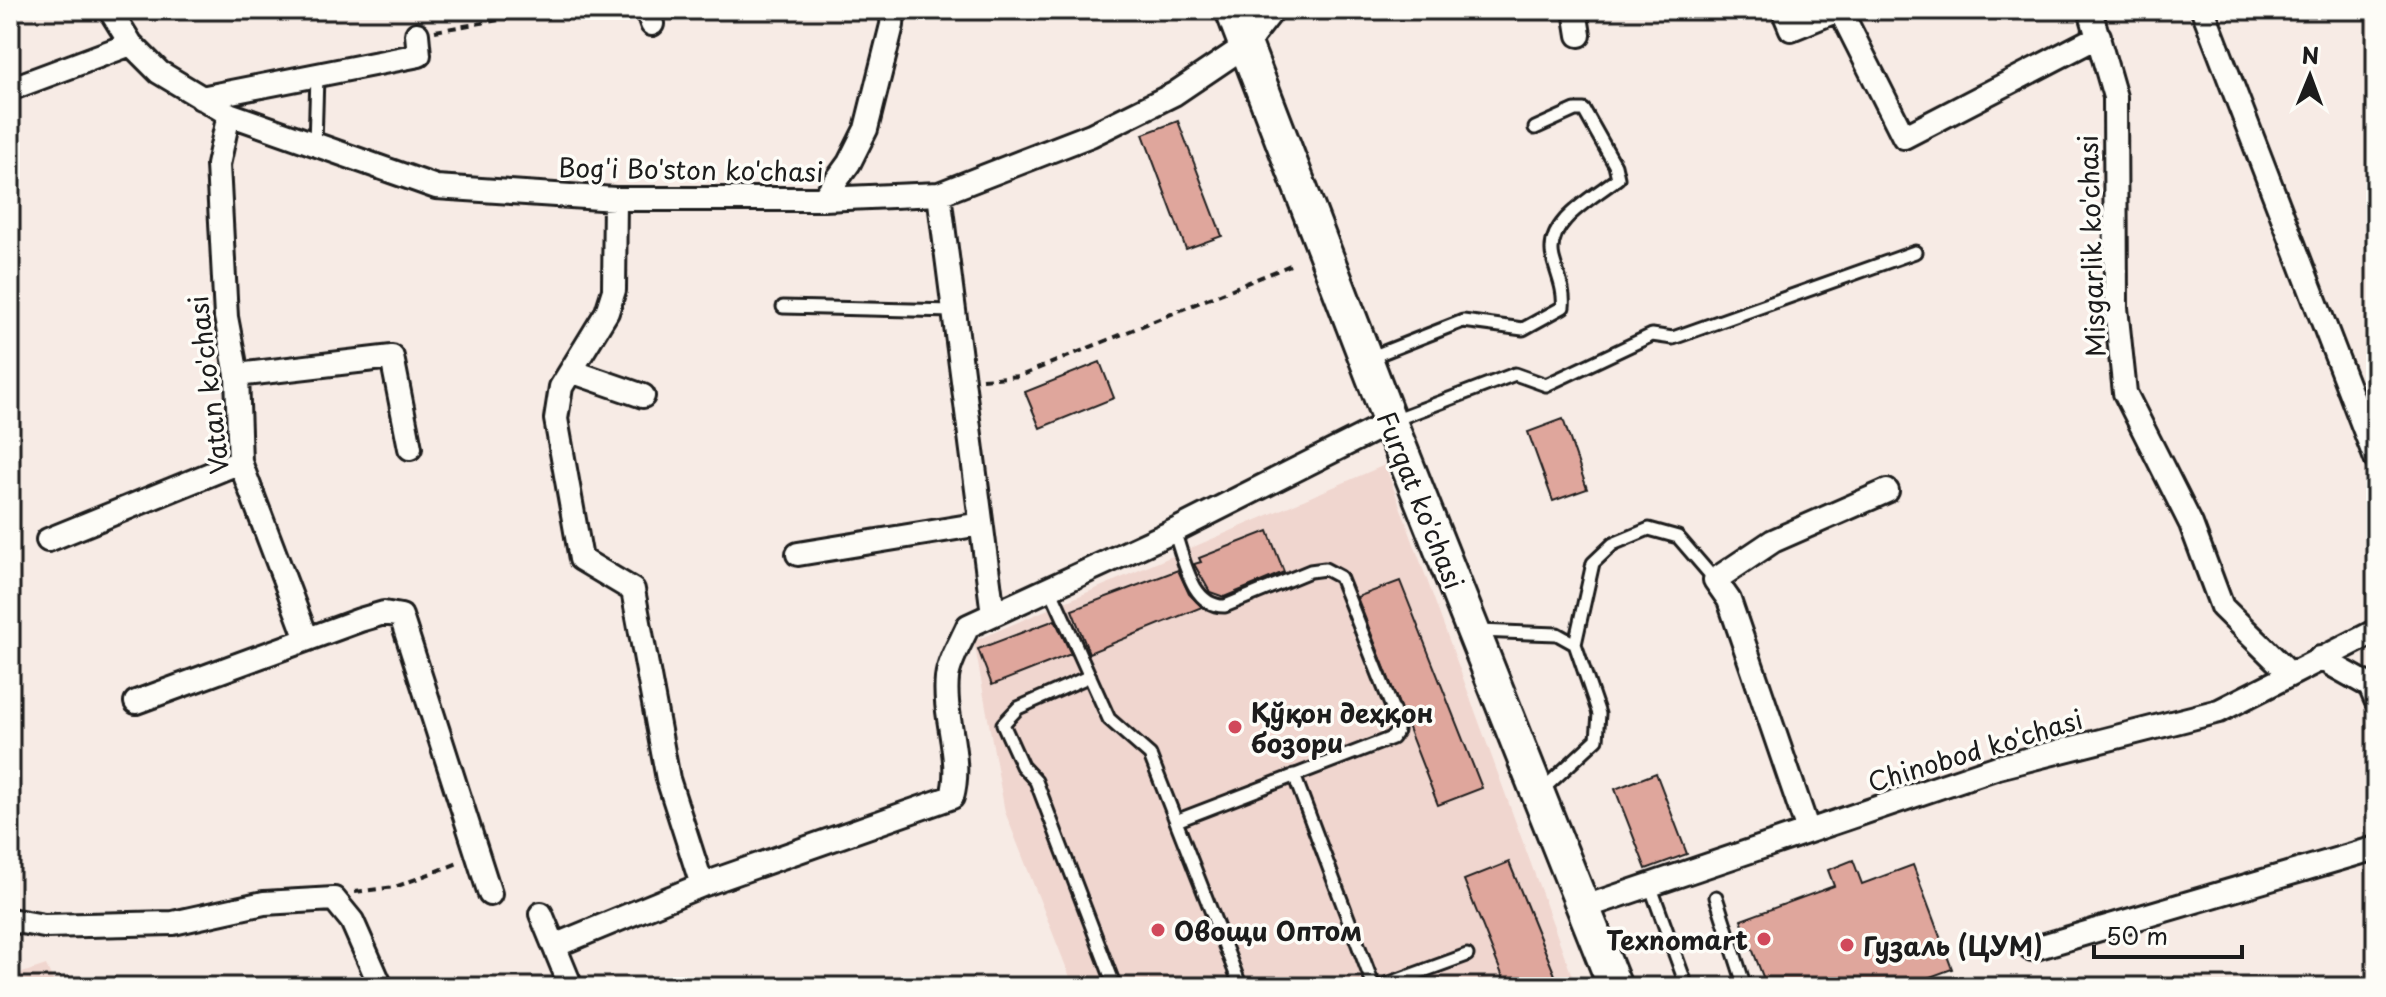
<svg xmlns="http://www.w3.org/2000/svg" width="2386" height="997" viewBox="0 0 2386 997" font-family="'Playpen Sans',sans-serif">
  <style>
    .built { fill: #f0d6cf }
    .building { fill: #dfa69c; stroke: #1c1c1c; stroke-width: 2 }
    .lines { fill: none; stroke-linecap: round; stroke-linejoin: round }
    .service-casing { stroke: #1c1c1c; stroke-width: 17 }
    .minor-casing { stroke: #1c1c1c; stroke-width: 28 }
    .secondary-casing { stroke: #1c1c1c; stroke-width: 38 }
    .path { stroke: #1c1c1c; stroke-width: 4; stroke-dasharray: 8 6; stroke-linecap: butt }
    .service { stroke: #fdfcf7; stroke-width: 11 }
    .minor { stroke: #fdfcf7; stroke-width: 22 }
    .secondary { stroke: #fdfcf7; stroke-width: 32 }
    .poi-dot { fill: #d1495b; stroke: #fdfcf7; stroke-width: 3 }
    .labels { text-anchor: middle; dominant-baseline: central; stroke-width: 7; stroke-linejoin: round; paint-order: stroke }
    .street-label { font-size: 26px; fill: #1c1c1c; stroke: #fdfcf7 }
    .poi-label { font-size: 26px; font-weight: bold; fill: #1c1c1c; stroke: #fdfcf7; text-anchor: start }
  </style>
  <rect width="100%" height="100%" fill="#f7ebe5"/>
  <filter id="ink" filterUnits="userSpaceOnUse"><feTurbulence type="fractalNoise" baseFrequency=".0125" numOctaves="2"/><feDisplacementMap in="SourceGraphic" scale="16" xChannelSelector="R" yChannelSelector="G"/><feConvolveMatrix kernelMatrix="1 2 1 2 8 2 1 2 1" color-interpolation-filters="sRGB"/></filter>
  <g filter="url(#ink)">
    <path class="built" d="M1385,465L1576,987H1074L1005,812L974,641Z
      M46,965L55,985L76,981L79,987H10V977Z"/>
    <path class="building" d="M1178,121L1222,236L1186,249L1143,134Z
      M1100,362L1114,398L1040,428L1025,392Z
      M1563,419L1587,489L1553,501L1528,432Z
      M1268,531L1284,572L1224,597L1210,592L1194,564L1201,562L1199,558Z
      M1178,570L1189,594L1202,607L1089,653L1072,610Z
      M1400,581L1482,788L1438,805L1357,597Z
      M1055,620L1071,654L992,685L978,649Z
      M1656,773L1687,854L1646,869L1615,789Z
      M1853,860L1862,884L1913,865L1952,969L1903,987H1767L1741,920L1834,886L1828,870Z
      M1509,862L1557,980L1540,987H1507L1464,880Z"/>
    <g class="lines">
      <defs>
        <path id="service" d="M315,145L317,75
          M783,307L954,311
          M1369,358L1463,321L1523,329L1563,307C1565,290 1557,274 1553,258C1544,222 1594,197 1618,178L1615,165L1584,110H1575L1535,128
          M1394,420L1515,374L1546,385L1652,335L1673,338L1915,252
          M1174,531C1184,558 1191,607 1225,606L1310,571L1325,569L1340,577L1397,720V731L1392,738L1176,821
          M1050,588L1109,719L1150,755L1241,987
          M1479,631L1557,634L1575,644L1599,714L1597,739L1541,791
          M1575,644L1593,563L1613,544L1649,529L1678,537L1715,580
          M1090,676L1018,708L1003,724L1022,766L1036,781L1115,987
          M1294,775L1374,987
          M1650,885L1687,987
          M1716,897L1745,987
          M1379,987L1467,955"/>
        <path id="minor" d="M110,10L131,44L159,72L229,114L436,187L615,199H823L939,194L1091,135L1174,94L1245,46L1273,10
          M647,10L652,24
          M1575,10L1579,35
          M1783,10L1791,29L1838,10
          M1840,10L1904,137L2099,36
          M2090,10L2115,97L2116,308L2125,393L2191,524L2222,607L2290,674
          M2203,10L2376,459
          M10,89L131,44
          M201,98L419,55L417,34
          M229,114L218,165L226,317L237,375L240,462L307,639
          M939,194L993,614
          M615,199L614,290L607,312L561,387L556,419L581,559L633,590L668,779L702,885
          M823,199L849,163L866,129L892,25L893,10
          M571,371L643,396
          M237,375L392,357L410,448
          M48,540L240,462
          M798,554L981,524
          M2320,658L2370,686L2376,700
          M136,702L360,620L384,613L401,616L490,894
          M1808,831L1729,600L1715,580L1773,541L1887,491
          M1582,908L1998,767L2219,711L2376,631
          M541,914L571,987
          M10,920L44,926L173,923L264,903L334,899L352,921L381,987
          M554,946L702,885L952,797C963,757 943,719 947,678C949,661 961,642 968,626L1174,531L1390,422
          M2032,949L2376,848"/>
        <path id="secondary" d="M1232,10L1390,422L1615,987"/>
      </defs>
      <use href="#service" class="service-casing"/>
      <use href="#minor" class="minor-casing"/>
      <use href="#secondary" class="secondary-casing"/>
      <path class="path" d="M435,31L499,20L498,10
        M982,379L1020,376L1293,264
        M355,892L395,887L461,862"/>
      <use href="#service" class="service"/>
      <use href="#minor" class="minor"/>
      <use href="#secondary" class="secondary"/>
    </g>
  </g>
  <g class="poi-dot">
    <circle cx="1235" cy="727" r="8"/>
    <circle cx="1158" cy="930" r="8"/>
    <circle cx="1764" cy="939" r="8"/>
    <circle cx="1847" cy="945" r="8"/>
  </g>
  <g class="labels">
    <g class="street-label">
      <text transform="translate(691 169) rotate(1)">Bog'i Bo'ston ko'chasi</text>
      <text transform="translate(2091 246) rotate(-92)">Misgarlik ko'chasi</text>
      <text transform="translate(208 385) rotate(-97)">Vatan ko'chasi</text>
      <text transform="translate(1421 500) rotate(68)">Furqat ko'chasi</text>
      <text transform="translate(1975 750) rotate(-17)">Chinobod ko'chasi</text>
    </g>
    <g class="poi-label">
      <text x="1251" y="712">Қўқон деҳқон<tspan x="1251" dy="30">бозори</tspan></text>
      <text x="1174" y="930">Овощи Оптом</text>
      <text x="1748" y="939" text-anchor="end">Texnomart</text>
      <text x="1863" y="945">Гузаль (ЦУМ)</text>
    </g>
  </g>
  <rect width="2386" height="997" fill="none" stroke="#fdfcf7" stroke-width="40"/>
  <rect x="20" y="20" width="2346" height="957" fill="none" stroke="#1c1c1c" stroke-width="3" filter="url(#ink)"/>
  <g transform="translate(2310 76) rotate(1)" stroke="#fdfcf7" stroke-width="6" paint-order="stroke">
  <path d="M0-6L14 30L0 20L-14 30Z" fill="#1c1c1c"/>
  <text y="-12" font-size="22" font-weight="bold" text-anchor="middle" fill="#1c1c1c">N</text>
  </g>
  <path d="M2094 945v12h148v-12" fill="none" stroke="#1c1c1c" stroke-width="4"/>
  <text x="2106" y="945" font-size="24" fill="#1c1c1c" stroke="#fdfcf7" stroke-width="6" paint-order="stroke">50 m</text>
</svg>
